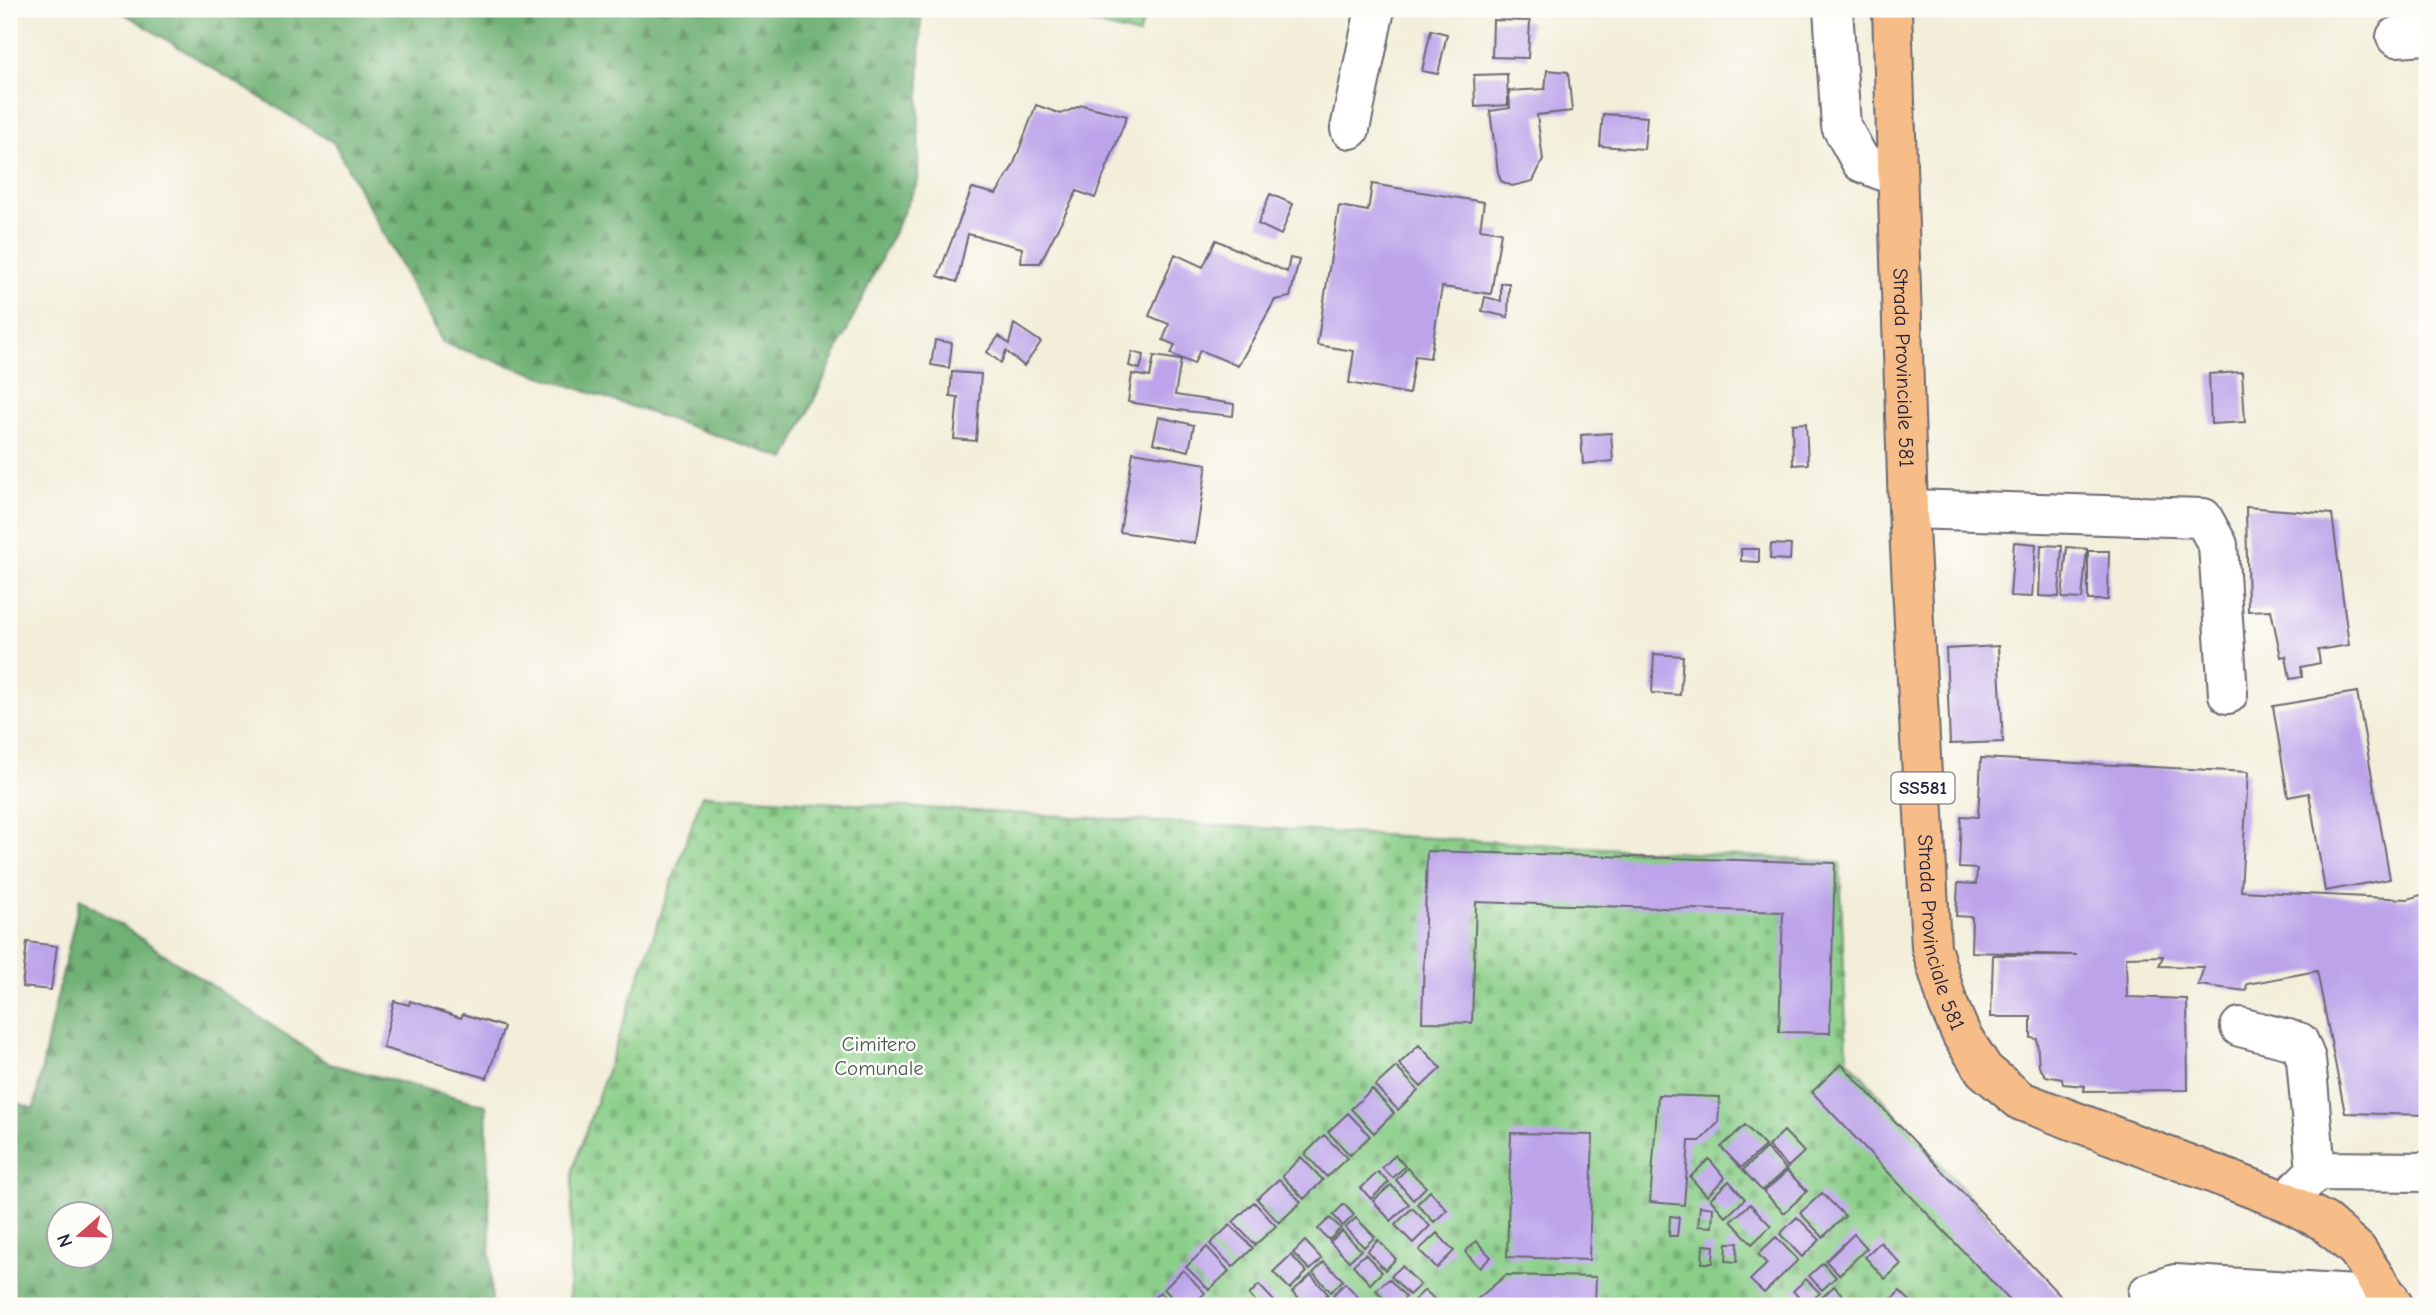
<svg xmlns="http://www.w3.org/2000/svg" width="2436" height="1315" viewBox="0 0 2436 1315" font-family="'Comic Neue',sans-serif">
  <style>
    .grass { fill: url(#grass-tufts); stroke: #567862; stroke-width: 2 }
    .forest { fill: url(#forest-firs); stroke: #486a58; stroke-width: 2; fill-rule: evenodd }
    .cemetery { fill: url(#cemetery-stones); stroke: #567862; stroke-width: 2 }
    .building { fill: #bca3ea }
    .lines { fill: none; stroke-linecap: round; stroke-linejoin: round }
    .minor-casing { stroke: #6b6972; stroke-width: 42 }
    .major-casing { stroke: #6b6972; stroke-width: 42 }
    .minor { stroke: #fff; stroke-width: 38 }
    .major { stroke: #f7bd88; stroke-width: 38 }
    .labels { text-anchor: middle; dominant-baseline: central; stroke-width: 5; stroke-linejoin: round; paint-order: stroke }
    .shield { fill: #fdfcf7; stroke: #646373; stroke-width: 2 }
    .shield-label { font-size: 19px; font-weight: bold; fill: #22223b }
    .street-label { font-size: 21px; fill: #22223b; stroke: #fdfcf7 }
    .park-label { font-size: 21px; fill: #465e56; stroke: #fdfcf7 }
  </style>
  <defs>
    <pattern id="grass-tufts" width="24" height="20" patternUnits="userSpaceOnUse" patternTransform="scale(1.75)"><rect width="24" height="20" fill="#8ace88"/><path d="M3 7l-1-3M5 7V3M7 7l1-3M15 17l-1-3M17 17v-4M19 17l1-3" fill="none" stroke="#77b176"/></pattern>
    <pattern id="forest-firs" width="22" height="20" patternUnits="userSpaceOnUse" patternTransform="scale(1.75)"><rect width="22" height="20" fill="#6fb174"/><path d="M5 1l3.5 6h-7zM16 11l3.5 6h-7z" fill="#5b9060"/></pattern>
    <pattern id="cemetery-stones" width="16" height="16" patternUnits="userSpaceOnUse" patternTransform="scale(1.75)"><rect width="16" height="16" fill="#8ace88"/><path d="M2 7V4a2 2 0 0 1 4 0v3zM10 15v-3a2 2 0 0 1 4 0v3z" fill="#77b176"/></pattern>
  </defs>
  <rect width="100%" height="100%" fill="#fdfcf7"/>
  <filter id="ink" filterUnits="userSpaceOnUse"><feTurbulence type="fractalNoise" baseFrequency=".0143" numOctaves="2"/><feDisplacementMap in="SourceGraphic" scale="14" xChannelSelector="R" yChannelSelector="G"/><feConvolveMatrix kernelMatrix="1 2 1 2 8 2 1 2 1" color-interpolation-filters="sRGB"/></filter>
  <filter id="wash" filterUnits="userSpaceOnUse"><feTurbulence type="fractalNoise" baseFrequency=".00686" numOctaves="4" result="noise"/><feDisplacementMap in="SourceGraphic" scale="28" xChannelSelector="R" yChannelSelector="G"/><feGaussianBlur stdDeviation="1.57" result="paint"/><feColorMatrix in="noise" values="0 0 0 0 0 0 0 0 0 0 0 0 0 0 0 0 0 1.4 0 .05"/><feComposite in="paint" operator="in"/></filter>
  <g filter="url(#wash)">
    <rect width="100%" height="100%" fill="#f2eed9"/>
    <path class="grass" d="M1034,9H1146L1139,35Z"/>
    <path class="forest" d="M117,9H921L918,181L786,459L443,343L334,143Z
      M80,898L330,1064L486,1105L492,1306H9V1100L34,1109L50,1028ZM60,1214H102V1256H60Z"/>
    <path class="cemetery" d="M702,795L1840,862L1847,1058L2065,1306H569L573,1169Z"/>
    <g id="blocks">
      <path class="building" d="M1493,20L1530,21L1528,58L1492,57Z
        M1431,30L1447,34L1438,74L1422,71Z
        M1547,70L1568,72L1572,111L1537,115L1543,160L1533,181L1512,186L1501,181L1498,172L1490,111L1510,108L1509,91L1545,89Z
        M1507,74L1508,105L1475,107L1474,75Z
        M1036,105L1061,114L1082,105L1127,116L1095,198L1077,191L1040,263H1021L1022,248L968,234L957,282L938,276L972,188L996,194L1013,166Z
        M1603,114L1647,117L1644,149L1600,146Z
        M1372,184L1484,202L1480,229L1501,232L1491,294L1442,287L1430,358L1415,356L1409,394L1349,383L1354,351L1317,345L1339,206L1368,211Z
        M1270,194L1293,204L1281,235L1258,224Z
        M1216,240L1287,272L1290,258L1299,260L1290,297L1275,300L1238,366L1200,350L1194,364L1171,354L1175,345L1163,340L1169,324L1149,316L1175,254L1203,267Z
        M1501,283H1509L1508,317L1482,311L1485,297L1501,301Z
        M1014,324L1041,342L1024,366L1006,351L1001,363L987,352L999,336L1009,344Z
        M935,340L952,343L949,368L931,365Z
        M1132,352L1144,355L1140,369L1129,366Z
        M1154,356L1181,360L1175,395L1234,404L1233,416L1185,411L1128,402L1132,374L1150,377Z
        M952,372L981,374L976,441L954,439L958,397L950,396Z
        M2242,372L2245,422L2211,424L2209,374Z
        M1159,417L1194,425L1189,451L1153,443Z
        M1806,423L1808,464L1793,465L1792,424Z
        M1611,433L1613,461L1583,464L1581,435Z
        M1133,452L1207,464L1195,543L1120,532Z
        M2246,507L2332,514L2349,645L2318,650L2320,663L2301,667L2302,677L2290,679L2286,656L2281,657L2271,610L2248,611Z
        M2014,542L2036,544L2032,597L2010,596Z
        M1771,544L1791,545L1790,560L1770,559Z
        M2041,545L2062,546L2059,597L2039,596Z
        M2067,547L2087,549L2082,599L2062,598Z
        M1741,549H1759V562L1741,561Z
        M2088,551H2109L2108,600H2088Z
        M1998,646L2003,742L1950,744L1946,649Z
        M1654,654L1683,656L1680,695L1652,693Z
        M2357,692L2390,879L2325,891L2309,793L2288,797L2273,706Z
        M1981,758L2248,772L2241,891L2408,899L2427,893V1115L2345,1113L2317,971L2247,984L2246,991L2198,985L2204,967L2159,966L2163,956L2126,957L2127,997L2187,999L2188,1090L2084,1091L2085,1086L2063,1084L2062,1079L2046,1076L2039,1067L2037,1039L2031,1038V1017H1991L1993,955H2077L1971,952L1972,917L1956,916L1958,883L1976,884L1977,869L1959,868L1961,816L1978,817Z
        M1427,851L1835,863L1830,1033L1779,1032L1783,912L1476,902L1472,1023L1422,1022Z
        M27,942L57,946L51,990L22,987Z
        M394,1001L409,1005L410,1001L461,1018L463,1014L504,1027L487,1078L383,1048Z
        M1419,1045L1441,1068L1421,1087L1399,1064Z
        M1841,1064L2070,1306H2015L1812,1092Z
        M1396,1067L1418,1090L1398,1110L1375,1086Z
        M1372,1089L1394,1113L1374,1133L1351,1109Z
        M1658,1095L1720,1097L1718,1123L1700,1141H1689L1684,1205L1650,1202Z
        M1348,1113L1370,1136L1350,1155L1328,1132Z
        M1745,1125L1765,1146L1741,1168L1721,1147Z
        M1784,1131L1804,1152L1788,1167L1768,1146Z
        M1511,1133L1593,1135L1589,1260L1507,1257Z
        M1324,1135L1347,1158L1327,1177L1305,1154Z
        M1766,1148L1786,1169L1762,1191L1743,1170Z
        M1395,1155L1405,1166L1393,1178L1382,1168Z
        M1301,1157L1323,1180L1304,1199L1282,1176Z
        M1709,1159L1725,1178L1707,1196L1690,1177Z
        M1407,1168L1426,1187L1413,1200L1396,1180Z
        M1787,1171L1807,1191L1784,1213L1764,1192Z
        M1378,1172L1389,1182L1371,1199L1361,1188Z
        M1279,1179L1301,1202L1279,1223L1257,1199Z
        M1729,1181L1745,1199L1726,1217L1710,1199Z
        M1391,1185L1409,1204L1391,1221L1373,1201Z
        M1430,1191L1447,1210L1434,1222L1417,1204Z
        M1822,1193L1845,1216L1823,1237L1800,1213Z
        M1254,1202L1276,1226L1255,1245L1233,1222Z
        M1344,1204L1354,1215L1343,1226L1333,1215Z
        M1750,1204L1771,1226L1752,1244L1731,1221Z
        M1700,1206L1713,1208L1712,1227L1698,1226Z
        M1412,1208L1430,1226L1413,1243L1395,1225Z
        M1670,1216L1679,1217L1677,1236H1669Z
        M1797,1217L1820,1240L1802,1257L1780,1234Z
        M1330,1218L1341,1228L1329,1240L1318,1229Z
        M1356,1218L1375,1237L1364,1247L1345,1228Z
        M1230,1225L1253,1248L1233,1267L1210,1244Z
        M1342,1231L1361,1250L1349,1261L1330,1242Z
        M1437,1233L1454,1251L1437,1268L1419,1250Z
        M1854,1234L1867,1248L1839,1275L1826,1261Z
        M1776,1237L1798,1260L1764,1293L1750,1280L1767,1264L1758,1254Z
        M1378,1240L1396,1259L1385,1270L1367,1251Z
        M1305,1241L1322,1259L1310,1270L1293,1253Z
        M1476,1241L1491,1257L1480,1268L1465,1252Z
        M1880,1242L1901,1264L1885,1279L1865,1257Z
        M1727,1243H1738L1737,1262L1726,1261Z
        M1703,1245L1714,1246L1713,1263H1702Z
        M1207,1247L1229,1271L1209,1290L1186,1267Z
        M1365,1254L1382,1272L1370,1284L1353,1265Z
        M1291,1255L1307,1272L1290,1289L1273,1272Z
        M1324,1262L1343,1280L1331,1292L1313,1273Z
        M1823,1263L1836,1277L1822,1290L1809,1276Z
        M1402,1266L1420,1285L1409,1295L1391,1276Z
        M1183,1270L1205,1293L1192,1306H1180L1164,1289Z
        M1311,1275L1328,1294L1315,1306H1306L1292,1292Z
        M1506,1275L1596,1277L1595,1306H1474V1302Z
        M1389,1279L1406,1297L1397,1306H1391L1376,1290Z
        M1806,1279L1820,1293L1806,1305L1793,1291Z
        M1345,1283L1363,1302L1359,1306H1345L1333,1295Z
        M1259,1285L1276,1303L1272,1306H1259L1249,1295Z
        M1834,1286L1853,1306H1813Z
        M1425,1290L1441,1306H1420L1414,1300Z
        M1900,1291L1915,1306H1884Z
        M1160,1292L1174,1306H1145Z"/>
    </g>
  </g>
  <g filter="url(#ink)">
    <use href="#blocks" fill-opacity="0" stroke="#6b6972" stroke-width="2"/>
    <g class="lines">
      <defs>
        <path id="minor" d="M1833,9L1841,126L1861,162L1897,177
          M2396,37L2427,35
          M1350,129L1375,9
          M1908,509L2203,518L2218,545L2228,694
          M2240,1027L2299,1042L2306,1059L2316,1171
          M2298,1189L2316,1171L2427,1172
          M2148,1293L2175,1284L2389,1297"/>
        <g id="major">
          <path id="s1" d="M1892,9L1908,509L1931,947L1948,1004L1962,1036L1984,1070L2021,1101L2283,1200L2325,1222L2357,1250L2394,1306"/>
        </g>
      </defs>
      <use href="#minor" class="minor-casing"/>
      <use href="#major" class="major-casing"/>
      <use href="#minor" class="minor"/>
      <use href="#major" class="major"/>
    </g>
  </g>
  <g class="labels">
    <rect class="shield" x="1891.5" y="772.5" width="63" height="31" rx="5"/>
    <g class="shield-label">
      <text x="1923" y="788">SS581</text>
    </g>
    <g class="street-label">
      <text stroke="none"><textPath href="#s1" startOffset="359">Strada Provinciale 581</textPath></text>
      <text stroke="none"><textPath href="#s1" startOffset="926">Strada Provinciale 581</textPath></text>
    </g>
    <g class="park-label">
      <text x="879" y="1044">Cimitero<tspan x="879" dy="24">Comunale</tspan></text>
    </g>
  </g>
  <rect width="2436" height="1315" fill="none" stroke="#fdfcf7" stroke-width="35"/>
  <g transform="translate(80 1235) rotate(250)"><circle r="33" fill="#fdfcf7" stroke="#a5a5ac" stroke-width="2"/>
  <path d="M0-5L12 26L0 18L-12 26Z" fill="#d1495b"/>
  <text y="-10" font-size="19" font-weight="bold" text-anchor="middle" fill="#22223b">N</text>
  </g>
</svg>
